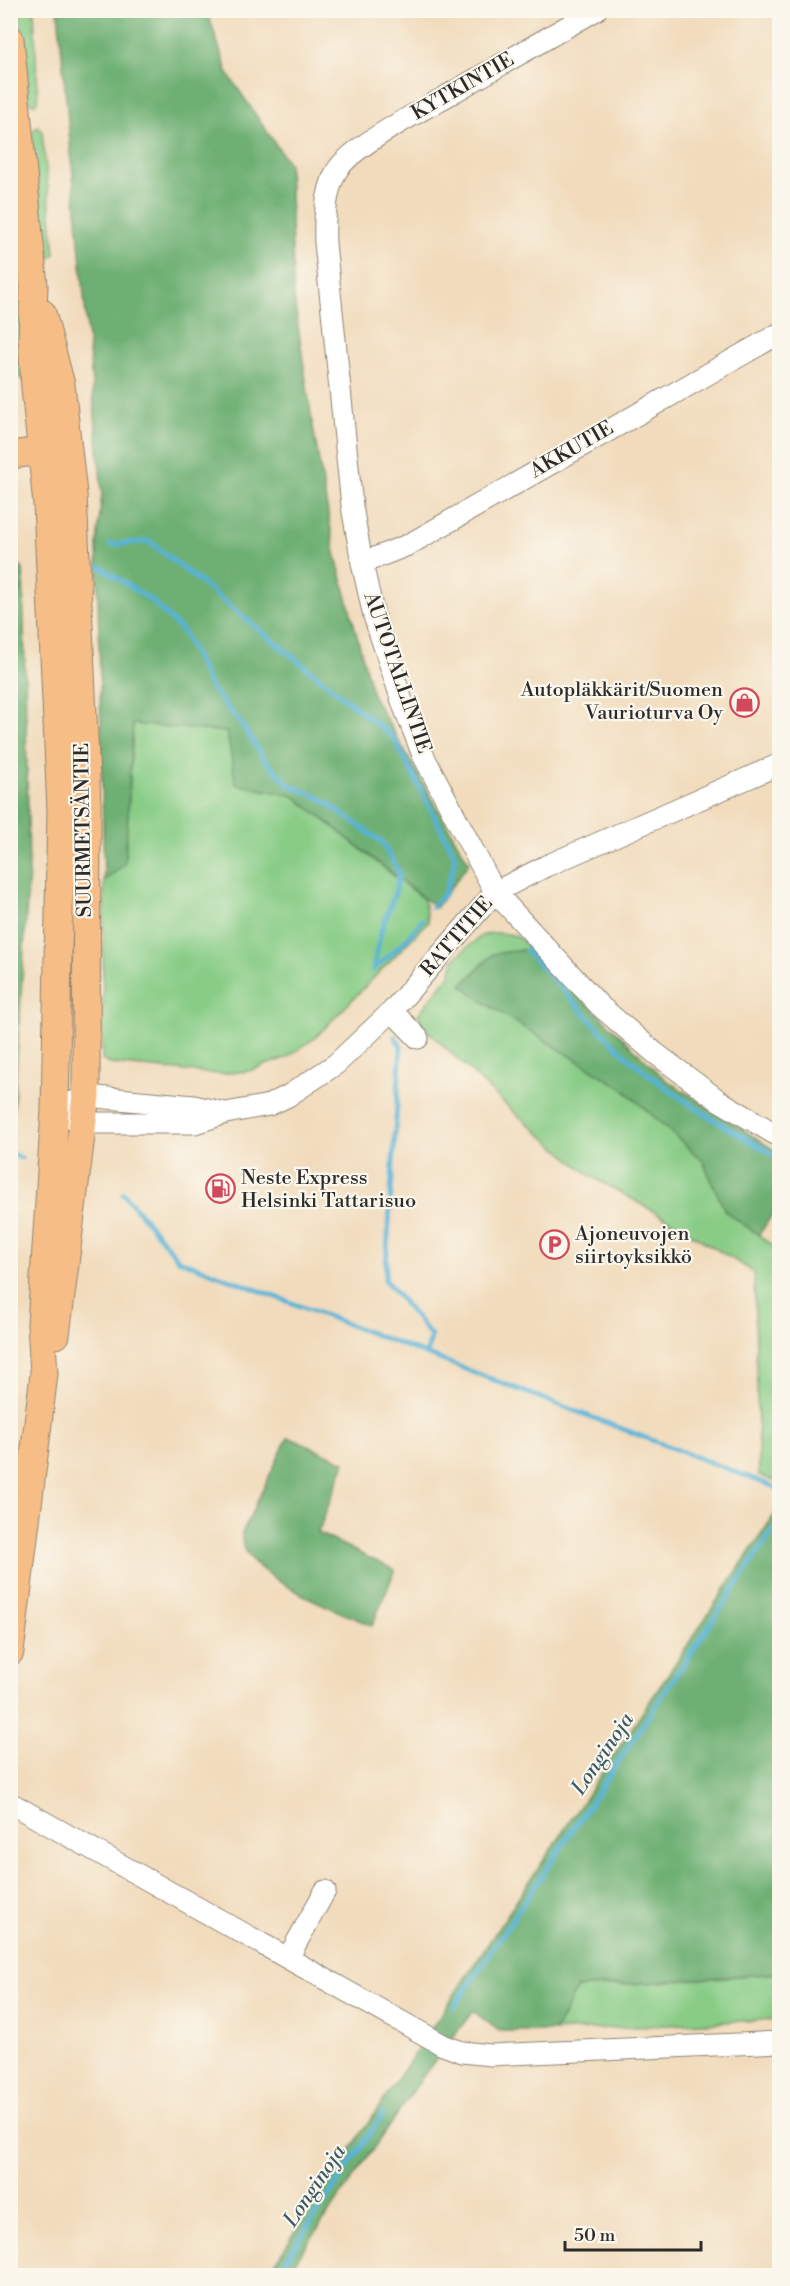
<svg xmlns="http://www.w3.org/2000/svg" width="790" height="2286" viewBox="0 0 790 2286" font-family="'Libre Bodoni',serif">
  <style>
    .green { fill: #88cc86; stroke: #5a7c58; stroke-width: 1.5 }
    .forest { fill: #6eb073; stroke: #4c6e4f; stroke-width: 1.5 }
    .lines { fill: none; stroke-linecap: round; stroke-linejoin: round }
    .stream { stroke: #57b2d5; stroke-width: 5 }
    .minor-casing { stroke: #8e8374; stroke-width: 23 }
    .major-casing { stroke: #8e8374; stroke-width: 29 }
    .minor { stroke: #fff; stroke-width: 21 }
    .major { stroke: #f6be86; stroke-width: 27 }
    .labels { text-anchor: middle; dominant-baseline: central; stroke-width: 4.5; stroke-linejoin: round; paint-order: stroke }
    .street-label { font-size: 20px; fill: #2b2b2b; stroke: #fbf7ec }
    .poi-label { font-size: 20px; fill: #2b2b2b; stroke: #fbf7ec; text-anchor: start }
    .water-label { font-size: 21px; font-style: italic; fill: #3a5a66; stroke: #fbf7ec }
  </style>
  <rect width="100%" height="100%" fill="#fbf7ec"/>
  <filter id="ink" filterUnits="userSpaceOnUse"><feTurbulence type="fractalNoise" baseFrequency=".0167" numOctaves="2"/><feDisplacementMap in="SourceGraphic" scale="12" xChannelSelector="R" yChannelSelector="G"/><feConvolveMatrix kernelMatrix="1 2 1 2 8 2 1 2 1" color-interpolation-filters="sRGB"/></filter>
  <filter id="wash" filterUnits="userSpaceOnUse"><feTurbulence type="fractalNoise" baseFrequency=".008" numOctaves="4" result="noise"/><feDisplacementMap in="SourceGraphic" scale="24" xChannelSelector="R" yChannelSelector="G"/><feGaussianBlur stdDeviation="1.35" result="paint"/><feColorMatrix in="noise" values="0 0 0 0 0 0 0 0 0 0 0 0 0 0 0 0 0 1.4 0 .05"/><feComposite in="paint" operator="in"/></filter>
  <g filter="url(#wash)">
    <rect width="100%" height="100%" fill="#f1dbbc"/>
    <path class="green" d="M20,11H34L38,101L34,104L28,102Z
      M38,126L42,132L55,254L50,258L46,250L33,153L32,132Z
      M10,158L25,332L24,381L17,375L11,297Z
      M133,724L227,732L236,784L294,796L424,900L428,922L316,1037L288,1057L249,1071L219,1074L110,1064L102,1060L104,881L125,864Z
      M492,933C512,933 518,935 531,949L493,954L463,985L482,1001L622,1088L703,1161L725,1211L779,1250V1483L759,1475L754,1272L664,1217L589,1175L509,1108L426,1029L418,1014L450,975L454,959L481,936Z
      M779,1973V2019L555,2031L577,1988Z"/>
    <path class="forest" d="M58,11H207L228,74L289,164L294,298L312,421L335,553L373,696L469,863L436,908L294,796L236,784L227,732L133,724L125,864L104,881L97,544L102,493Z
      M11,540L15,562L23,569L29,871L11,1151Z
      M531,949L666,1080L779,1153V1204L759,1235L725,1211L703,1161L622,1088L482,1001L462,985L493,954Z
      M288,1437L345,1462L318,1533L395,1570L372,1626C337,1610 266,1584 245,1551C242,1546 242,1539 242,1533Z
      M779,1508V1973L577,1988L555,2031H499L473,2011L424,2075L286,2275L266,2276Z"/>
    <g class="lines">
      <path class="stream" d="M110,545L149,541L394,738L456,858L445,893L432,907
        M101,567L152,601L183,632L211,688L242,725L264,759L289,785L320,798L382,842L399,873L395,893L381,931L373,970
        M526,950C556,982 585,1016 617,1047C664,1092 723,1126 780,1158
        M374,969L406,940L422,920
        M395,1037L401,1046L385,1280L431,1336L427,1354
        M10,1153L21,1158
        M123,1193L179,1260L780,1489
        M454,2007L780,1520
        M275,2276L383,2114"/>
    </g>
  </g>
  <g filter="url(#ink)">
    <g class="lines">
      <defs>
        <path id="minor" d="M596,10C546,39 495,68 445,97C419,112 350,147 336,172C325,193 324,219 325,243L352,506L362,563L374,616L404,707L423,755L495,892L600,1006L655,1053L718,1100L780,1137
          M362,563L408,545L780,333
          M392,1011L418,1038
          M73,1102L86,1096L194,1106L225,1113
          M55,1110L83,1123H195L226,1113L269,1105L288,1096L336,1064L392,1011L495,892L546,866L780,764
          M10,1803L443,2045L462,2052L491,2055L780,2042
          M288,1958L325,1891"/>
        <path id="major" d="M10,39L34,286L32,339L35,388L47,504L61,810L55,1110L41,1324L44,1374L10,1652
          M42,313L61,385L73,494L87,804L86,1096L56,1335
          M10,455L59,449"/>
      </defs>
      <use href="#minor" class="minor-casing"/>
      <use href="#major" class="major-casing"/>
      <use href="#minor" class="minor"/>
      <use href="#major" class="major"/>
    </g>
  </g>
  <defs>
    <symbol id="shop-ring" viewBox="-11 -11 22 22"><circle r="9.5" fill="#fbf7ec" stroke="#d1495b" stroke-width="1.5"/><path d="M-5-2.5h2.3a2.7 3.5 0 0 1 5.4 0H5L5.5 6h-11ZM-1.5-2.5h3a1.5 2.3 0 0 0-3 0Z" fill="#d1495b"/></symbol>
    <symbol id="fuel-ring" viewBox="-11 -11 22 22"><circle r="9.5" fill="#fbf7ec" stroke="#d1495b" stroke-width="1.5"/><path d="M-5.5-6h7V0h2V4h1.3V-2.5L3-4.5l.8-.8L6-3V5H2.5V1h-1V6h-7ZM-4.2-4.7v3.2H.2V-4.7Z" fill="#d1495b"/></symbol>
    <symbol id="parking-ring" viewBox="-11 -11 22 22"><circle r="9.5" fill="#fbf7ec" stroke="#d1495b" stroke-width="1.5"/><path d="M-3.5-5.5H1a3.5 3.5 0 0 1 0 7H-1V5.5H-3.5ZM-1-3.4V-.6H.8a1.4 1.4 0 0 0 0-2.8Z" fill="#d1495b"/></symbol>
  </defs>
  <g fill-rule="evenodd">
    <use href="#shop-ring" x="728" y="686" width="33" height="33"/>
    <use href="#fuel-ring" x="204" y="1172" width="33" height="33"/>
    <use href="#parking-ring" x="538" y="1228" width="33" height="33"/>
  </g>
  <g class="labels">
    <g class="street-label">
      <text transform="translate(463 87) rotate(-30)">KYTKINTIE</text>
      <text transform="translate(572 450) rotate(-30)">AKKUTIE</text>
      <text transform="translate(397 673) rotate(71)">AUTOTALLINTIE</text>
      <text transform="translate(84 830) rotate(-91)">SUURMETSÄNTIE</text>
      <text transform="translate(457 937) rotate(-49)">RATTITIE</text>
    </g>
    <g class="poi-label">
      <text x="723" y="690" text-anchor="end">Autopläkkärit/Suomen<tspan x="723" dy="23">Vaurioturva Oy</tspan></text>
      <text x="241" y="1178">Neste Express<tspan x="241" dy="23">Helsinki Tattarisuo</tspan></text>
      <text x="575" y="1234">Ajoneuvojen<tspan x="575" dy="23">siirtoyksikkö</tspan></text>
    </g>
    <g class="water-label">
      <text transform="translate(603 1754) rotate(-56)">Longinoja</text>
      <text transform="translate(315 2186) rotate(-56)">Longinoja</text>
    </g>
  </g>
  <rect width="790" height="2286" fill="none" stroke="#fbf7ec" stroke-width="36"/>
  <path d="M565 2241v9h136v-9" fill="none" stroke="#2b2b2b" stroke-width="3"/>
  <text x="574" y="2241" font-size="18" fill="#2b2b2b" stroke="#fbf7ec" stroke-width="4.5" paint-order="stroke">50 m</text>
</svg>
